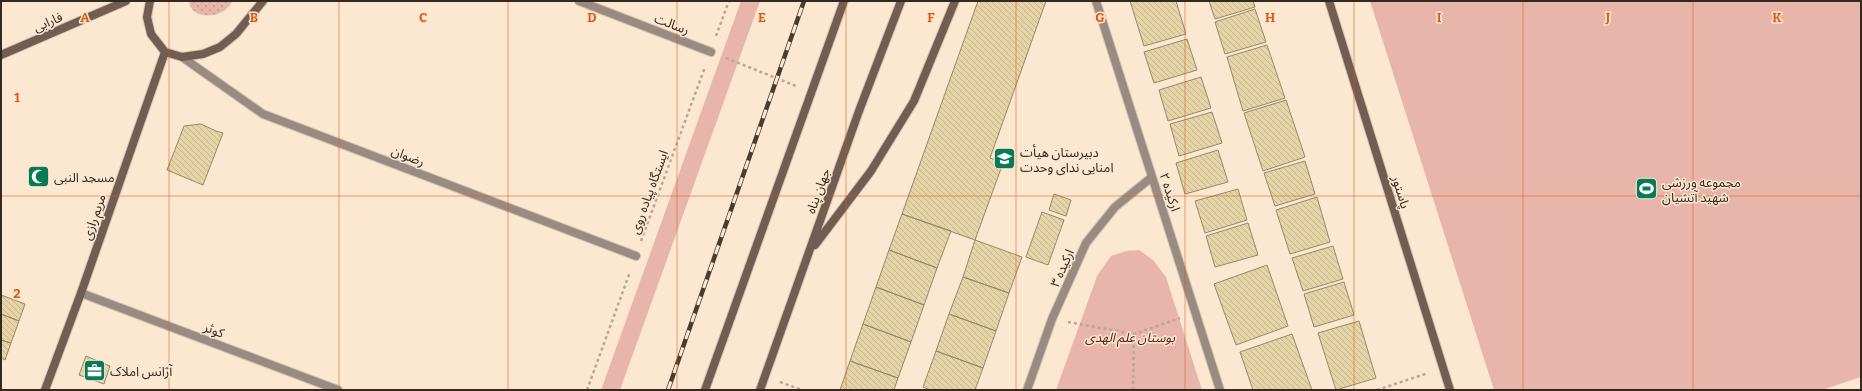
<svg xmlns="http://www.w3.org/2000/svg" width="1862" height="391" viewBox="0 0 1862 391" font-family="Bitter,'Noto Sans Arabic',serif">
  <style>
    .grass { fill: url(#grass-dots) }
    .park { fill: #e7b5aa }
    .building { fill: url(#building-back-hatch); stroke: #968969 }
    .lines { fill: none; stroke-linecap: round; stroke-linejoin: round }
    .street-casing { stroke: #d8c5b0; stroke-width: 10 }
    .secondary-casing { stroke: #d8c5b0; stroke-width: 10 }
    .path { stroke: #b9a794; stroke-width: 2.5; stroke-dasharray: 3 3; stroke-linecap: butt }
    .street { stroke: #9a8b82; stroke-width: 8 }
    .secondary { stroke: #725d52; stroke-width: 8 }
    .rail-casing { stroke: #483d31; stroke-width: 4.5 }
    .rail { stroke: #fce7d0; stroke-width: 3; stroke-dasharray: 9; stroke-linecap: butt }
    .grid { fill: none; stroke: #df570d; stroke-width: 1; stroke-opacity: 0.55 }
    .labels { text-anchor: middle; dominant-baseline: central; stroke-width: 3; stroke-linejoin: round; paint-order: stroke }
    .street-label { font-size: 13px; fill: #33291e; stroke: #fce7d0 }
    .poi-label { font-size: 13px; fill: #33291e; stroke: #fce7d0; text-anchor: start }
    .park-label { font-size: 13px; font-style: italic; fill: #591d13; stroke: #fce7d0 }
    .grid-label { font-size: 13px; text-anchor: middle; font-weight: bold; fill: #df570d; stroke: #fce7d0; stroke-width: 3; stroke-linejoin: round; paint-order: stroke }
  </style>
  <defs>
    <pattern id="grass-dots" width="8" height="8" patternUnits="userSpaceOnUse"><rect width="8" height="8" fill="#e7b5aa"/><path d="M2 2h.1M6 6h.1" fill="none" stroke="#bc938a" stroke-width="1.8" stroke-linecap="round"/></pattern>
    <pattern id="building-back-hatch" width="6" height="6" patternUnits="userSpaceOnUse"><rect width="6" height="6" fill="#e6d4a8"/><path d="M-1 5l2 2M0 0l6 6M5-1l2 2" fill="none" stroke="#c6b690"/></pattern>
  </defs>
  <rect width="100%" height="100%" fill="#fce7d0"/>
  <path class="grass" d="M189,1H233C230,5 226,10 222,12C210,18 191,17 189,1Z"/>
  <path class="park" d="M741,1H760L620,390H601Z
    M1370,1H1861V377L1822,390H1494Z
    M1139,250L1153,260L1166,277L1202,390H1056L1097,276L1111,256L1126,251Z"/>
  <path class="building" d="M978,1H1046L990,158L1003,163L975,240L902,214Z
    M1130,1H1176L1186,34L1144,46Z
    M1209,1H1253L1255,7L1215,19Z
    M1255,9L1266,42L1225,54L1215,22Z
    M1187,39L1197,70L1154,83L1144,52Z
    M1267,45L1285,98L1243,111L1227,57Z
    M1201,77L1211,108L1168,121L1159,90Z
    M1286,100L1305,157L1263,171L1244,113Z
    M1212,112L1222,143L1179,156L1170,124Z
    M201,124L216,131L223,133L203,185L167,170L184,126Z
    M1218,150L1228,182L1185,194L1176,163Z
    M1305,161L1315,194L1275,206L1264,173Z
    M1238,189L1247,220L1205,233L1195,201Z
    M1054,194L1071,200L1066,216L1049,210Z
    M1317,197L1330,242L1290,254L1276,210Z
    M1042,212L1064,220L1048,265L1026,257Z
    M902,214L951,231L937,268L889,250Z
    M1248,223L1258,255L1215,267L1206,236Z
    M975,240L1022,257L1009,293L963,277Z
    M1333,246L1343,279L1303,291L1292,258Z
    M889,250L937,268L924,305L876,287Z
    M1267,265L1288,326L1236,345L1214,284Z
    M963,277L1009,293L996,331L949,314Z
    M1344,282L1354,315L1314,327L1304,294Z
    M876,287L924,305L911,342L863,324Z
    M1,295L25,304L19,321L1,314Z
    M1,314L19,321L11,343L1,340Z
    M949,314L996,331L983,368L936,351Z
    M1359,321L1376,378L1336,390L1318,333Z
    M863,324L911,342L898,378L850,361Z
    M1292,334L1312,390H1253L1240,352Z
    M1,340L11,343L5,360L1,358Z
    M936,351L983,368L975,390H930L923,387Z
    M86,356L110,366L104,384L79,375Z
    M850,361L898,378L894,390H840Z"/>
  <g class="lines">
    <defs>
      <path id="street" d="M579,1L711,52
        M1096,1L1220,390
        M182,57L263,114L636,256
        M81,293L338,390
        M1027,390L1052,319L1086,243L1115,207L1152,177"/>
      <path id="secondary" d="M150,1L147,17L151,34L165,52L182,57L203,54L220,47L236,34L263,1
        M1329,1L1450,390
        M1,55L126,1
        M815,245L871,171L914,101L955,1
        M45,390L81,293L165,52
        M705,390L844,1
        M760,390L859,111L901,1"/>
    </defs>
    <use href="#street" class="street-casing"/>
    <use href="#secondary" class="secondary-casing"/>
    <path class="path" d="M716,36L729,1
      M726,58L796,86
      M641,241L705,67
      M1068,322L1134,334L1180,318
      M780,382L802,390
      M587,390L630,272
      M1133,390L1134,334
      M1377,390L1428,373"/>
    <use href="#street" class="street"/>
    <use href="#secondary" class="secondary"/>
    <defs>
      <path id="rail" d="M668,390L804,1"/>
    </defs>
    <use href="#rail" class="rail-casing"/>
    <use href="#rail" class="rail"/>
  </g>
  <path class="grid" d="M169,1V390M339,1V390M508,1V390M677,1V390M846,1V390M1016,1V390M1185,1V390M1354,1V390M1523,1V390M1693,1V390M1,196H1861"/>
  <defs>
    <symbol id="school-square" viewBox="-11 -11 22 22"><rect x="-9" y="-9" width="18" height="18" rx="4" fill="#077b57" stroke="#fce7d0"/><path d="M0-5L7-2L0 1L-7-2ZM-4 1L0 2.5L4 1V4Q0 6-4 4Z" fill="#fff"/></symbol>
    <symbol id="mosque-square" viewBox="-11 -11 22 22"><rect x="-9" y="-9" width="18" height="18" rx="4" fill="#077b57" stroke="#fce7d0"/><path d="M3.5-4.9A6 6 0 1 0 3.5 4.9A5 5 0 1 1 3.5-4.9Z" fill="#fff"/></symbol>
    <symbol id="stadium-square" viewBox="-11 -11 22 22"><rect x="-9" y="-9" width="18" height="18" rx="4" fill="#077b57" stroke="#fce7d0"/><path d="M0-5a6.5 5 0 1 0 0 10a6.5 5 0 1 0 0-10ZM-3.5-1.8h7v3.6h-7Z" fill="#fff"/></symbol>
    <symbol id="office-square" viewBox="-11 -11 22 22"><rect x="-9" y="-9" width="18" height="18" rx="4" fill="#077b57" stroke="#fce7d0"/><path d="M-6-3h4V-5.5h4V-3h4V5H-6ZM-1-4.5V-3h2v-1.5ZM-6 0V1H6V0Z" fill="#fff"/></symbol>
  </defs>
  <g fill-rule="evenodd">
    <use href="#school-square" x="992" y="146" width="25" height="25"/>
    <use href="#mosque-square" x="26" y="164" width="25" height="25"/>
    <use href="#stadium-square" x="1634" y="176" width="25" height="25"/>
    <use href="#office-square" x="82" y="358" width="25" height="25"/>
  </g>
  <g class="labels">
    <g class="street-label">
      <text transform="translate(48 22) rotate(-23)">فارابی</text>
      <text transform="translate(672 24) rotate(21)">رسالت</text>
      <text transform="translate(408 156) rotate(21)">رضوان</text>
      <text transform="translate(818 191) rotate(-70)">جهان پناه</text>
      <text transform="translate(649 192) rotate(-70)">ایستگاه پیاده روی</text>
      <text transform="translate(1170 192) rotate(72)">ارکیده ۲</text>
      <text transform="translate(1401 192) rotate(73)">پاستور</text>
      <text transform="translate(94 217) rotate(-71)">مریم رازی</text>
      <text transform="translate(1062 268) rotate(-66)">ارکیده ۳</text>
      <text transform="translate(214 330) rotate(21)">کوثر</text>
    </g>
    <g class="poi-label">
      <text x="1020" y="152">دبیرستان هیأت<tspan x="1020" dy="15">امنایی ندای وحدت</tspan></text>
      <text x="54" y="177">مسجد النبی</text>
      <text x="1662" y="182">مجموعه ورزشی<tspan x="1662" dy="15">شهید آتشیان</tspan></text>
      <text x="110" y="371">آژانس املاک</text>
    </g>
    <g class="park-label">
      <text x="1130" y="337">بوستان علم الهدی</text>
    </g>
  </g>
  <g class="grid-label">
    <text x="85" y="22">A</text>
    <text x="254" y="22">B</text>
    <text x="423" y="22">C</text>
    <text x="592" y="22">D</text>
    <text x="762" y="22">E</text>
    <text x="931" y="22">F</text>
    <text x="1100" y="22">G</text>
    <text x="1270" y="22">H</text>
    <text x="1439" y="22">I</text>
    <text x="1608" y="22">J</text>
    <text x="1777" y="22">K</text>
    <text x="17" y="102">1</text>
    <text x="17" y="298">2</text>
  </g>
  <rect width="1862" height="391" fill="none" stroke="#33291e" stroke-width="4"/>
</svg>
